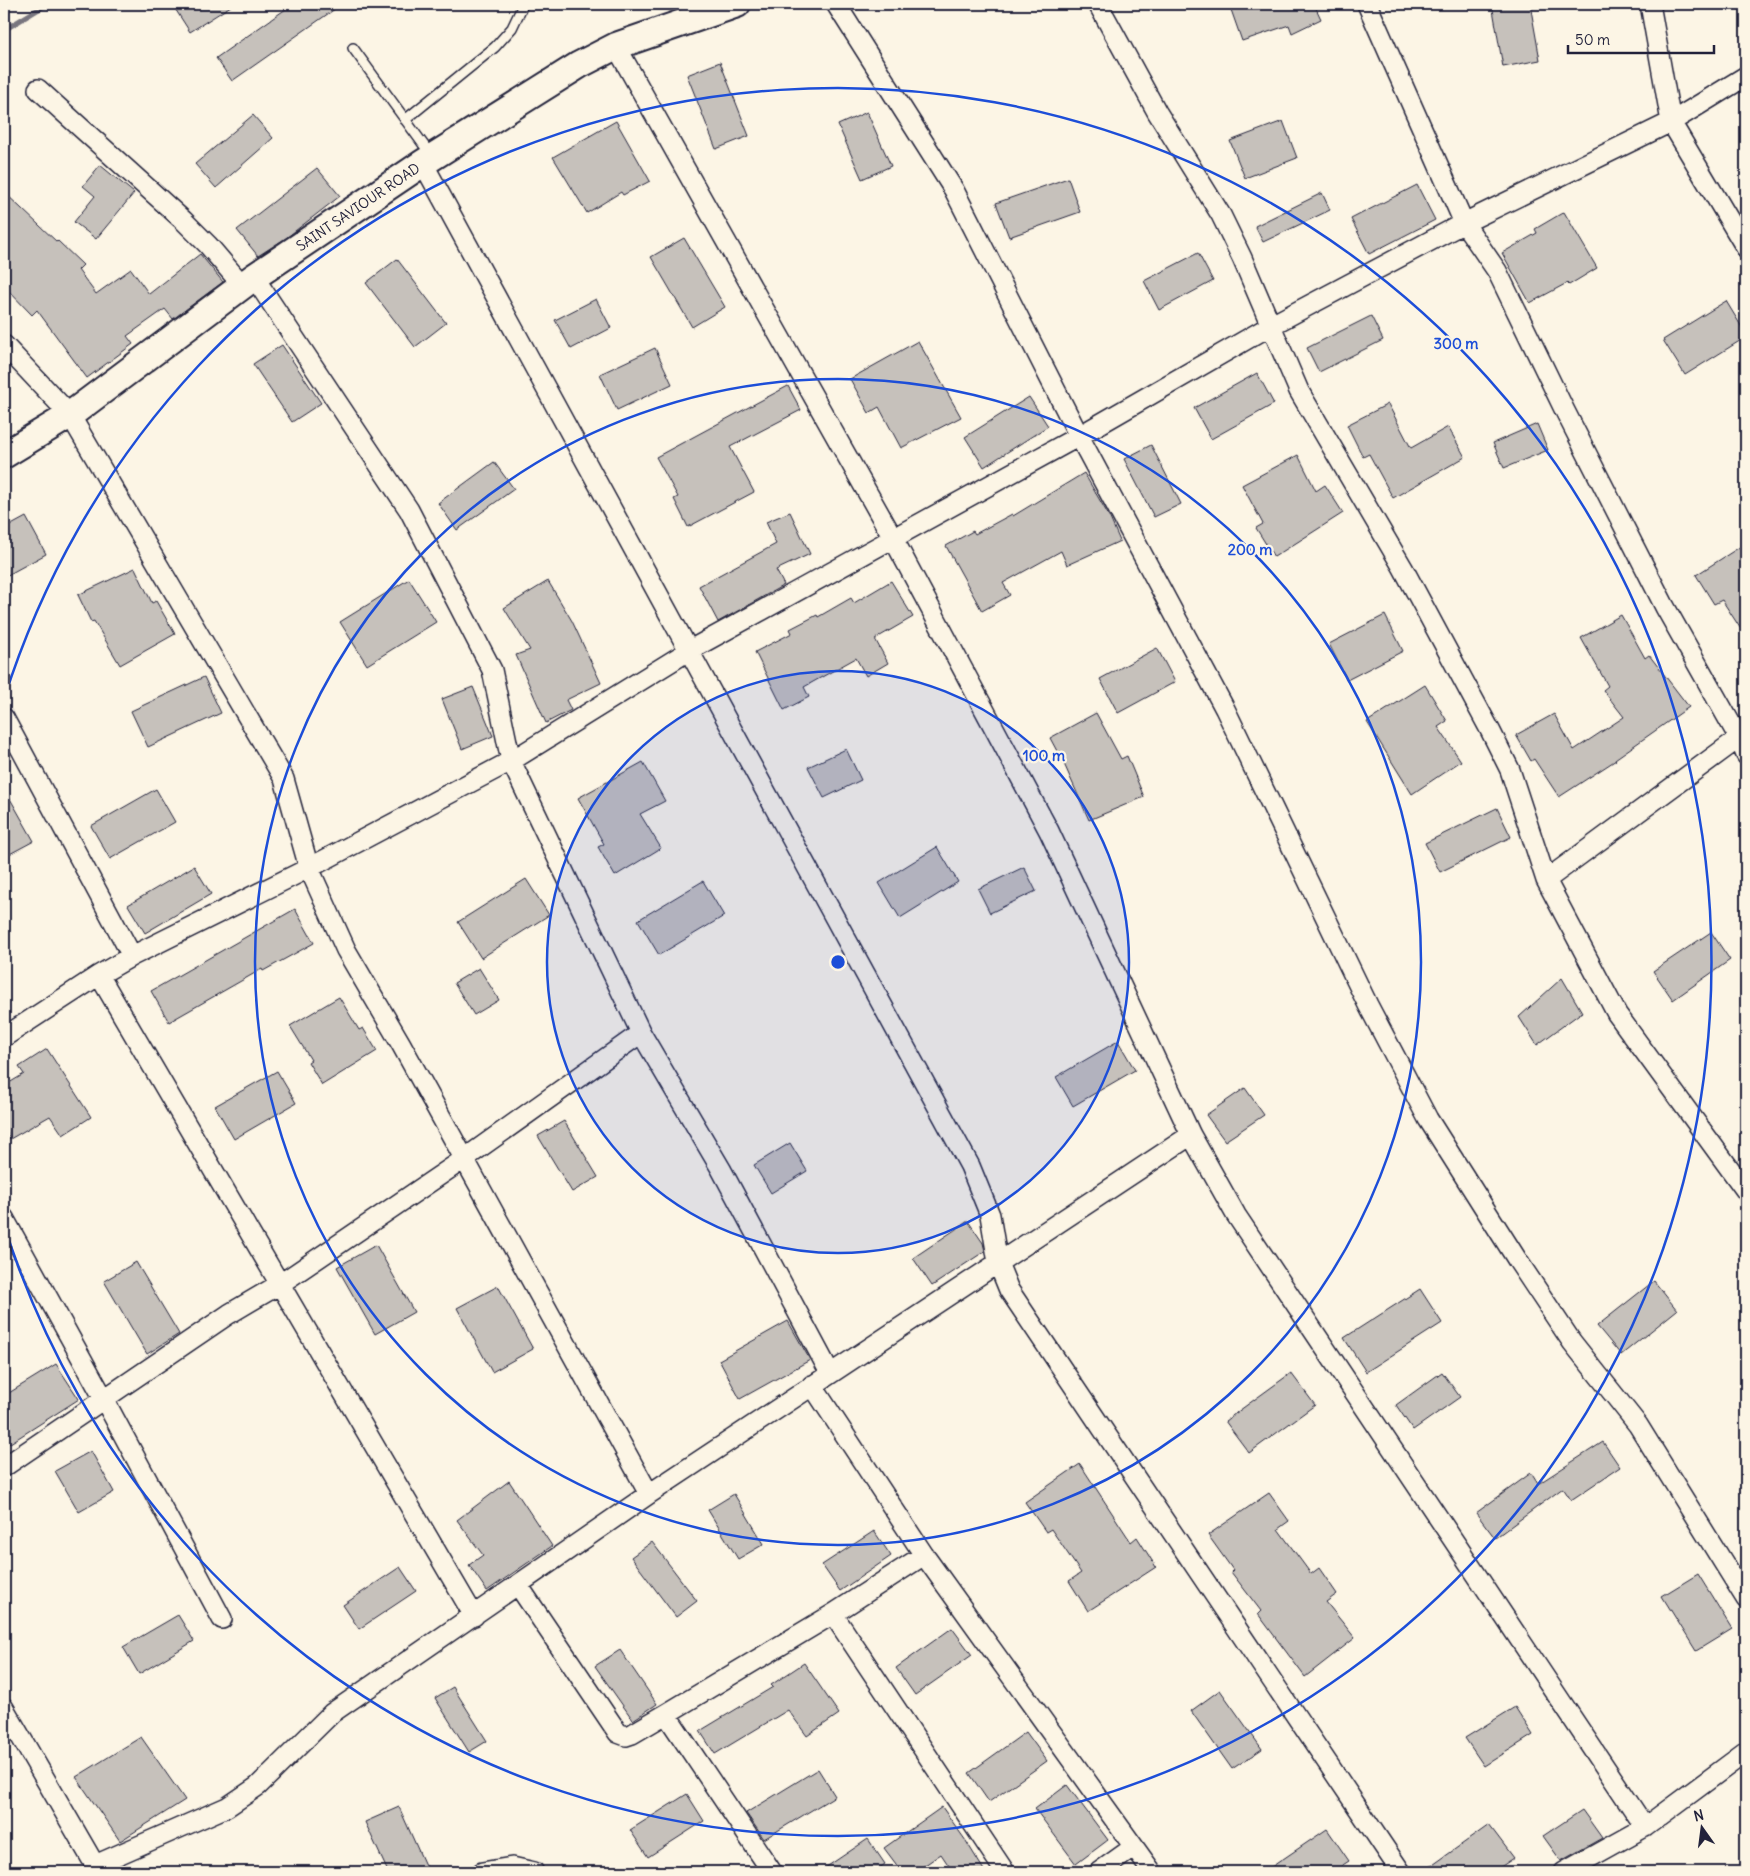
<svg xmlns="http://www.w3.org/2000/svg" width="1750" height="1876" viewBox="0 0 1750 1876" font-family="Delius,sans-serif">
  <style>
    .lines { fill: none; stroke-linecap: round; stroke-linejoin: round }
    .stream { stroke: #78757e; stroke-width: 5.5 }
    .building { fill: #c6c1bb; stroke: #22223b }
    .lane-casing { stroke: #22223b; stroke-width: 12 }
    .street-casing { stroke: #22223b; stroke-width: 22 }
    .secondary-casing { stroke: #22223b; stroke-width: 30 }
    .lane { stroke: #fcf5e5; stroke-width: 9 }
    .street { stroke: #fcf5e5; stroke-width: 19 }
    .secondary { stroke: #fcf5e5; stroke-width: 26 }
    .ring { fill: none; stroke: #1d4ed8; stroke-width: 2.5 }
    .labels { text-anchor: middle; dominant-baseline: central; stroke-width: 4.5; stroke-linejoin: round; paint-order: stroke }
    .street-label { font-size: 14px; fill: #22223b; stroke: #fcf5e5 }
    .centre { fill: #1d4ed8; stroke: #fcf5e5; stroke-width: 2.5 }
    .ring-label { font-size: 15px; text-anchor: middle; font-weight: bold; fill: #1d4ed8; stroke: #fcf5e5; stroke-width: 4.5; stroke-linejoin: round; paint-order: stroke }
  </style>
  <rect width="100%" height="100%" fill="#fcf5e5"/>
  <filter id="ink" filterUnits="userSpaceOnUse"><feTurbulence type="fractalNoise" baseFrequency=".02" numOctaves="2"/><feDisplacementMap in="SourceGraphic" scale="10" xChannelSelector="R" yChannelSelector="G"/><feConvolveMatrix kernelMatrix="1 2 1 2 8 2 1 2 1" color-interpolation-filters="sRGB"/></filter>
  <g filter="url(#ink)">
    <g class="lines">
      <path class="stream" d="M4,30L47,4"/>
    </g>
    <path class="building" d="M172,4H234L190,32Z
      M293,4H342L232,81L216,58Z
      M1229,4H1314L1321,19L1292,33L1289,25L1242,41Z
      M1492,4H1530L1540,60L1503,67Z
      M720,62L749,136L716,149L687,75Z
      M867,112L891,166L862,179L838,125Z
      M253,115L273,138L216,188L195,164Z
      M616,121L650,181L623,195L621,192L587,213L553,157Z
      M1283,121L1297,158L1245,178L1230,141Z
      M100,165L134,193L96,239L74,222L95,196L83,186Z
      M317,168L340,196L286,238L258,256L237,230Z
      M1068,178L1080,212L1009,237L996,203Z
      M1417,185L1435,220L1369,254L1351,219Z
      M4,192L57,242L58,241L83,265L78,270L96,294L131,269L149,294L200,254L223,282L173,319L165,309L127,336L133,344L87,378L37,310L32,315L4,286Z
      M1322,193L1330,210L1263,242L1255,226Z
      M1564,212L1597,268L1569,285L1567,283L1530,303L1502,253L1537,233L1535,229Z
      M684,238L725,307L692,327L651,257Z
      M1198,253L1213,281L1159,310L1144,281Z
      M397,259L446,323L415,347L366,283Z
      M596,299L611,328L571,349L555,320Z
      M1726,301L1746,334V337L1685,375L1663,340Z
      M1371,316L1383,340L1319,372L1307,348Z
      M918,341L961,417L901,448L879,407L869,413L850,379Z
      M282,345L321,403L292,422L253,364Z
      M655,348L672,384L617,410L600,374Z
      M1257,373L1274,404L1211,439L1194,408Z
      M788,386L801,410L730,447L754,492L688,527L674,499L678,497L656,457Z
      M1029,397L1048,426L984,467L965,437Z
      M1388,404L1411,448L1448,427L1465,457L1393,498L1369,454L1363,457L1347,425Z
      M1537,424L1548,450L1504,468L1493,443Z
      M1151,445L1181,504L1154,517L1124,459Z
      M1298,455L1316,491L1325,485L1343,513L1274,557L1256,528L1263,524L1242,485Z
      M494,462L514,489L457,530L438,503Z
      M1084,473L1109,516L1120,541L1067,565L1061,551L1003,583L1010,595L982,611L946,546L973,531L975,534L1012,514L1013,516Z
      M790,512L810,554L776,570L784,585L718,622L699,586L776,544L766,522Z
      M26,517L46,554L4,577V529Z
      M1746,543V637L1722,600L1714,604L1696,575Z
      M135,568L152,603L156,601L175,634L120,665L94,621L91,622L78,595Z
      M409,579L436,622L367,665L340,622Z
      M548,581L572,621L601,683L566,700L571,710L546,723L516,655L530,650L504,608Z
      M891,581L913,617L875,639L888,663L866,676L856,658L804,687L809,697L784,710L755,652L792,633L790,629L817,615L818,617L851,598L854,603Z
      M1385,615L1403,651L1347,680L1329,644Z
      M1621,615L1645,658L1649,655L1689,707L1615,759L1616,760L1559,797L1534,759L1531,761L1516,735L1554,714L1574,750L1624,717L1603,690L1608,686L1581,638Z
      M1157,648L1175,682L1118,713L1100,679Z
      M204,677L221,713L148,747L131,711Z
      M1425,685L1447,721L1438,727L1461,761L1412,794L1367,722Z
      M473,687L493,736L462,749L442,699Z
      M1096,713L1121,759L1127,756L1144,797L1089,820L1065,766L1050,738Z
      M846,749L861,780L824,798L808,767Z
      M643,762L665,801L640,814L661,848L615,876L598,847L604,844L578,798Z
      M4,788L34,841L4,857Z
      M156,789L175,822L110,859L91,826Z
      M1497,808L1511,837L1440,872L1425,843Z
      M937,847L958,882L900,918L879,883Z
      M194,866L211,894L145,933L128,905Z
      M1024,867L1036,891L990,913L978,889Z
      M526,879L549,915L481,958L458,922Z
      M703,881L724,916L659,955L638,920Z
      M295,909L314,943L263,971L262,969L169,1022L151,991Z
      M1711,932L1730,960L1673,1000L1653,971Z
      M479,968L499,1000L474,1015L454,983Z
      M1562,978L1582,1012L1537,1045L1519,1017Z
      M339,997L359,1030L363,1028L377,1051L322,1085L308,1062L311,1060L290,1026Z
      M1118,1041L1135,1070L1073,1106L1056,1077Z
      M47,1049L91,1117L63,1135L50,1116L10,1139L4,1128V1086L24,1074L19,1067Z
      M277,1071L296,1103L234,1139L215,1106Z
      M1245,1088L1264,1115L1225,1141L1206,1115Z
      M564,1121L598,1177L572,1192L538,1136Z
      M790,1143L807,1171L771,1193L754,1165Z
      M968,1221L983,1243L985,1251L932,1286L913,1258Z
      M376,1245L414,1312L375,1334L337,1267Z
      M136,1262L179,1334L147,1354L104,1281Z
      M1654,1281L1677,1310L1621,1355L1597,1326Z
      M498,1286L533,1349L492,1372L457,1308Z
      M1420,1289L1442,1323L1366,1372L1344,1338Z
      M788,1321L810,1360L740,1399L719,1360Z
      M56,1364L79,1399L4,1447V1396Z
      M1442,1372L1460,1397L1413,1430L1396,1405Z
      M1291,1373L1315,1405L1249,1453L1225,1421Z
      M1603,1442L1620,1467L1571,1500L1563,1488L1495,1538L1476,1513L1531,1473L1538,1484Z
      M91,1451L114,1492L79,1512L55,1471Z
      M1080,1464L1131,1542L1137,1537L1156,1567L1088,1611L1069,1581L1081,1573L1051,1529L1046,1532L1025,1502Z
      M509,1481L552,1546L487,1591L469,1565L483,1555L457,1520Z
      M1269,1493L1289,1521L1278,1529L1311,1574L1319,1568L1337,1594L1326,1602L1355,1638L1305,1677L1258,1614L1261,1611L1231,1572L1233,1570L1208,1535Z
      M734,1494L764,1544L738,1559L708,1510Z
      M874,1531L891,1556L840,1591L822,1565Z
      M652,1542L697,1601L676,1617L631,1557Z
      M400,1567L416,1591L359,1629L343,1605Z
      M1698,1574L1732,1629L1696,1651L1662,1596Z
      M178,1615L194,1641L139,1674L123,1647Z
      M952,1628L972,1655L915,1695L896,1668Z
      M620,1650L657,1704L633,1720L595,1666Z
      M804,1663L839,1714L807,1736L788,1710L715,1754L700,1731L773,1687L771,1685Z
      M453,1687L487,1741L469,1752L435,1698Z
      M1220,1690L1262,1749L1232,1769L1191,1711Z
      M1515,1707L1533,1735L1484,1766L1465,1738Z
      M1026,1732L1047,1761L989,1802L969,1773Z
      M141,1737L185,1800L120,1841L76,1777Z
      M818,1769L835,1796L764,1839L746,1813Z
      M1067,1785L1108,1840L1076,1864L1035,1809Z
      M687,1794L704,1821L648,1857L630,1830Z
      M399,1807L428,1872H388L365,1822Z
      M942,1807L966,1841L985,1872H953L941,1854L915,1872H902L884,1848Z
      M1582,1810L1602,1838L1561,1861L1543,1836Z
      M1489,1825L1514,1858L1493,1872H1423Z
      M1327,1829L1349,1861L1332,1872H1264Z
      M868,1839L885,1864L874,1872H819Z"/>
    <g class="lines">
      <defs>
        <path id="lane" d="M353,48L431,155
          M405,120L495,47L512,28L522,7V4"/>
        <path id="street" d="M836,4L954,190L1079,436L1225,709L1368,1005L1428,1119L1518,1261L1572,1342L1638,1425L1746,1599
          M1098,4L1157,112L1221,215L1242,258L1299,391L1403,568L1490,730L1510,770L1546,880L1617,1014L1746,1191
          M1367,4L1464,223L1497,271L1565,411L1665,607L1739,738L1746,755
          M1650,4L1671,122L1746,248
          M616,46L893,538L1049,831L1191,1135L1236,1215L1645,1827
          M38,89L184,221L208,245L243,286
          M423,163L970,1166L990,1215L998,1263L1009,1290L1401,1872
          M254,277L409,510L492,670L511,761L641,1033L721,1169L830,1373
          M4,345L70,415L284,779L309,868L346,950L401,1044L649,1494
          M4,718L132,956
          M1546,880L1739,738
          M99,975L474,1616
          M4,1037L99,975L132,956L309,868L511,761L690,650L1079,436L1270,326L1464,223L1671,122L1746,76
          M4,1218L104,1399L222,1619
          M812,1385L924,1555L1152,1872
          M4,1467L229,1314L280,1284L464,1159L641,1033
          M518,1585L618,1733L626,1736L632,1734L666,1714L833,1614L924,1555
          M833,1614L1005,1872
          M4,1708L99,1872
          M666,1714L772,1872
          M95,1865L227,1807L258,1786L332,1713L649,1494L1191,1135
          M482,1872L512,1867L534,1872
          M1099,1872L1134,1847
          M1564,1872L1645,1827L1746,1752"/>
        <path id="secondary" d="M4,455L70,415L254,277L423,163L579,65L616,46L737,4"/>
      </defs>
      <use href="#lane" class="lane-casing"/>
      <use href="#street" class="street-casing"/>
      <use href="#secondary" class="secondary-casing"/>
      <use href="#lane" class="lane"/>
      <use href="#street" class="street"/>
      <use href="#secondary" class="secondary"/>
    </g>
  </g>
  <circle cx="838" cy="962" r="291" fill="#1d4ed8" fill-opacity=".12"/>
  <g class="ring">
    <circle cx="838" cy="962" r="291"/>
    <circle cx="838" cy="962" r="583"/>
    <path d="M4 699A874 874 0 1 1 4 1225"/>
  </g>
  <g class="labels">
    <g class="street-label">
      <text transform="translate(358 207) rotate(-34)">SAINT SAVIOUR ROAD</text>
    </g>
  </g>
  <circle cx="838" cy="962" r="8" class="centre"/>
  <g class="ring-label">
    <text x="1456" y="349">300 m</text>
    <text x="1250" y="555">200 m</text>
    <text x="1044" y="761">100 m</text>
  </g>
  <rect width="1750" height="1876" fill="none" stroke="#fcf5e5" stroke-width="20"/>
  <rect x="10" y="10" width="1730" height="1856" fill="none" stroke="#22223b" stroke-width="2" filter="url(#ink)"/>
  <g transform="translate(1702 1828) rotate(346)" stroke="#fcf5e5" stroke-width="4" paint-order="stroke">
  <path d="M0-4L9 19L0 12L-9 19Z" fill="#22223b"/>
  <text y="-8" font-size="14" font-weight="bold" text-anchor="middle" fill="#22223b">N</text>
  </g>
  <path d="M1568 45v8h146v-8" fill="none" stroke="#22223b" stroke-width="2.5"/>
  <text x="1575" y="45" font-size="15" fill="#22223b" stroke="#fcf5e5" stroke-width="4" paint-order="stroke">50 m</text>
</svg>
